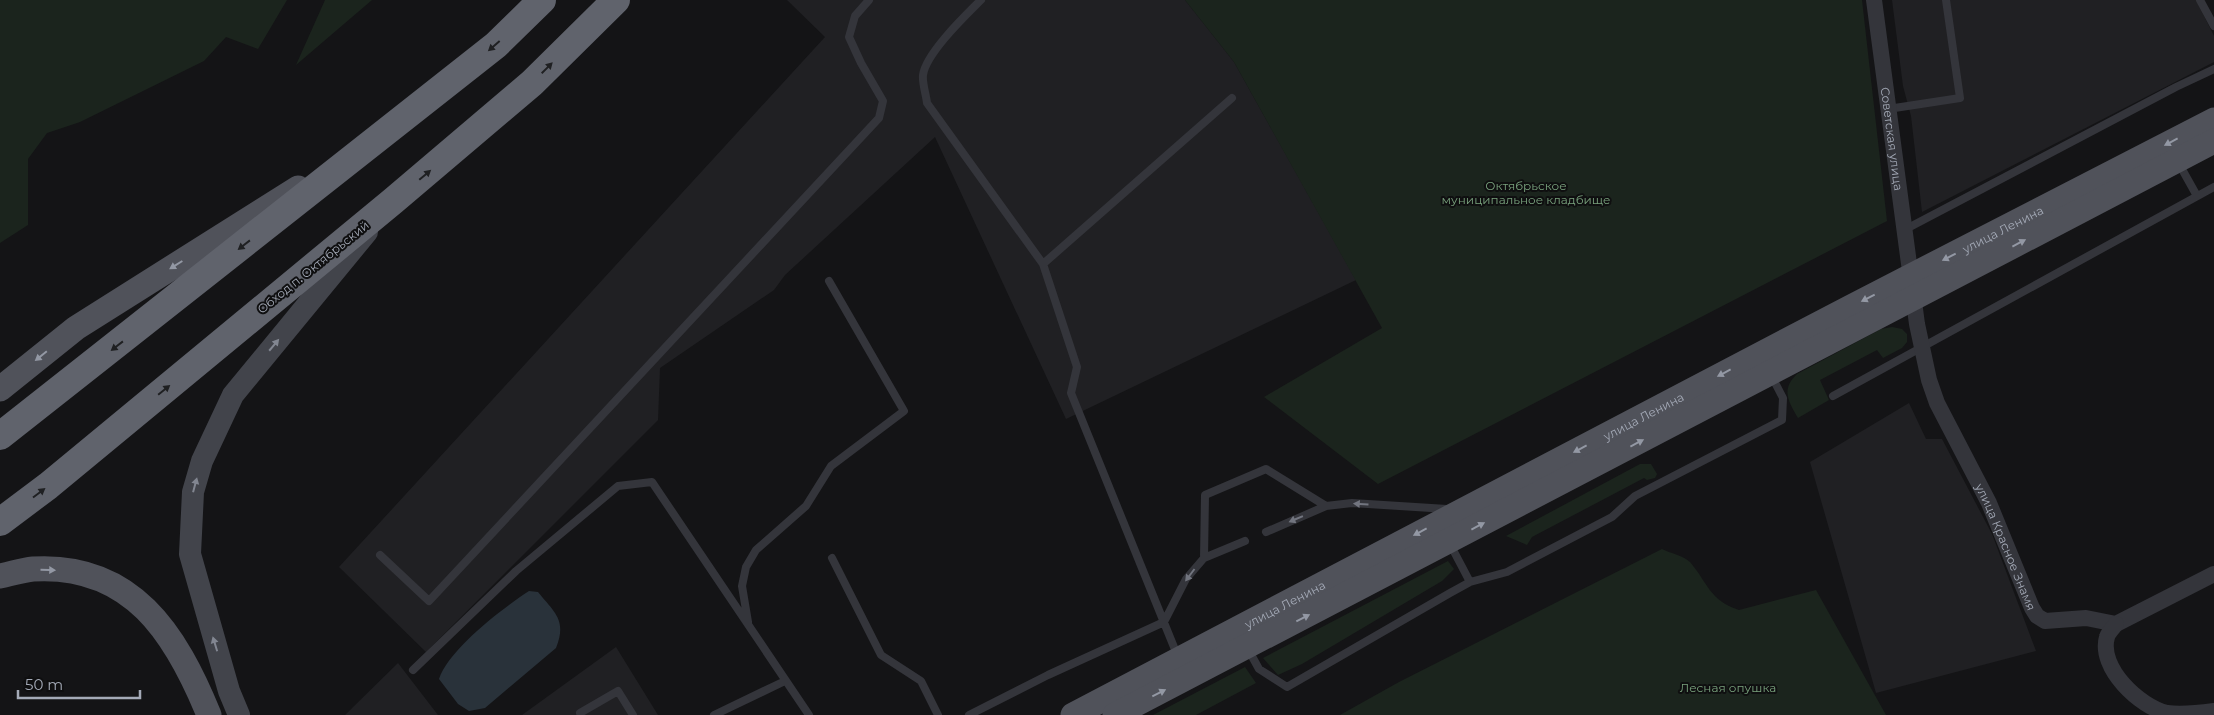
<svg xmlns="http://www.w3.org/2000/svg" width="2214" height="715" viewBox="0 0 2214 715" font-family="Montserrat,sans-serif">
  <style>
    .built { fill: #202023 }
    .green { fill: #1b241d }
    .water { fill: #29323a }
    .lines { fill: none; stroke-linecap: round; stroke-linejoin: round }
    .lane { stroke: #34353b; stroke-width: 8 }
    .street { stroke: #34353b; stroke-width: 16 }
    .secondary { stroke: #42444b; stroke-width: 22 }
    .primary { stroke: #50525a; stroke-width: 25 }
    .highway { stroke: #60636c; stroke-width: 28 }
    .oneway { fill: #1f2022 }
    .oneway2 { fill: #9398a4 }
    .oneway3 { fill: #828691 }
    .oneway4 { fill: #72757f }
    .labels { text-anchor: middle; dominant-baseline: central; stroke-width: 4; stroke-linejoin: round; paint-order: stroke }
    .street-label { font-size: 12px; fill: #a4aab7; stroke: #0f0f10 }
    .park-label { font-size: 12px; fill: #7aa37e; stroke: #0f0f10 }
  </style>
  <rect width="100%" height="100%" fill="#141416"/>
  <path class="built" d="M787,0H1185L1234,62L1356,280L1066,419L935,137L785,275L774,290L660,368L658,420L426,652L339,567L825,37Z
    M1892,0H2196L2214,36V62L1922,212L1911,116L1903,86Z
    M1909,403L1926,439H1942L1992,534L2036,651L1876,693L1810,462Z
    M616,647L658,715H522Z
    M398,663L438,715H345Z"/>
  <path class="green" d="M0,0H287L258,49L226,37L204,61L80,122L47,133L28,159V225L0,243Z
    M325,0H372L296,65Z
    M1185,0H1862L1887,221L1378,484L1264,397L1382,328L1234,62Z
    M1892,327L1902,329L1907,334V342L1902,348L1883,358L1877,350L1820,380L1829,400L1798,418C1788,401 1781,389 1797,374L1881,329Z
    M1640,464H1651L1657,474L1655,478L1647,480L1644,478L1532,537L1527,545L1506,536Z
    M1662,549C1670,553 1684,556 1690,562C1708,583 1709,600 1739,610L1816,590L1886,715H1340L1399,682Z
    M1448,561L1454,569L1442,581L1302,664L1278,675L1263,658Z
    M1245,667L1256,683L1196,715H1153Z"/>
  <path class="water" d="M529,591L538,592C555,613 567,620 556,648L485,708L469,711L458,704L439,679C449,649 503,608 529,591Z"/>
  <g class="lines">
    <path class="lane" d="M981,0C966,15 926,53 923,75C922,83 926,94 927,103L1043,264L1077,367L1071,393L1178,657
      M2200,0L2214,26
      M1888,109L1960,98L1946,0
      M2178,162L2197,196
      M1906,229L2176,87L2214,69
      M1043,264L1232,98
      M1833,396L2214,187
      M1266,532L1326,506L1352,503L1447,509
      M1450,544L1470,582
      M380,555L429,601L879,118L883,101L861,63L849,37L855,16L869,0
      M832,558L881,655L921,681L938,715
      M1204,558L1205,495L1266,469L1326,506
      M748,622L742,586L746,567L756,550L806,506L831,466L904,411L829,281
      M1248,649L1259,669L1287,687L1450,593L1470,582L1507,572L1612,517L1635,496L1782,420L1783,398L1771,375
      M413,670L516,571L618,486L652,482L809,715
      M580,713L618,691L633,715
      M714,715L785,681
      M969,715L1048,675L1164,622L1186,579L1204,558L1245,541"/>
    <g class="street">
      <path id="s1" d="M1874,0L1917,324L1929,380L1937,403L1989,503L2032,608L2037,616L2045,621L2086,618L2116,624L2214,574"/>
      <path d="M2116,624C2113,628 2108,633 2107,637C2098,668 2140,707 2167,713C2182,715 2199,713 2214,711"/>
    </g>
    <path class="secondary" d="M239,715L229,691L190,554L193,492L202,461L233,395L367,232"/>
    <g class="primary">
      <path d="M0,389L76,328L298,188"/>
      <path d="M0,576C11,574 22,570 33,569C132,563 176,634 209,715"/>
      <path id="s2" d="M1073,715L1849,308L2214,120"/>
      <path d="M1115,715L2214,141"/>
    </g>
    <path class="highway" d="M0,436L496,45L542,0
      M0,522L48,486L393,201L532,83L616,0"/>
  </g>
  <defs><path id="oneway-solid" d="M-6-.8H1V-3.2L6.5 0L1 3.2V.8H-6Z" transform="scale(1.25)"/></defs>
  <g class="oneway">
    <use href="#oneway-solid" transform="translate(494 46) rotate(139)"/>
    <use href="#oneway-solid" transform="translate(547 68) rotate(-45)"/>
    <use href="#oneway-solid" transform="translate(425 175) rotate(-40)"/>
    <use href="#oneway-solid" transform="translate(244 245) rotate(142)"/>
    <use href="#oneway-solid" transform="translate(117 346) rotate(142)"/>
    <use href="#oneway-solid" transform="translate(164 390) rotate(-39)"/>
    <use href="#oneway-solid" transform="translate(39 493) rotate(-37)"/>
  </g>
  <g class="oneway2">
    <use href="#oneway-solid" transform="translate(2171 142) rotate(152)"/>
    <use href="#oneway-solid" transform="translate(2019 243) rotate(-28)"/>
    <use href="#oneway-solid" transform="translate(1949 257) rotate(153)"/>
    <use href="#oneway-solid" transform="translate(176 265) rotate(148)"/>
    <use href="#oneway-solid" transform="translate(1868 298) rotate(153)"/>
    <use href="#oneway-solid" transform="translate(41 356) rotate(141)"/>
    <use href="#oneway-solid" transform="translate(1724 373) rotate(152)"/>
    <use href="#oneway-solid" transform="translate(1637 443) rotate(-28)"/>
    <use href="#oneway-solid" transform="translate(1580 449) rotate(152)"/>
    <use href="#oneway-solid" transform="translate(1478 526) rotate(-28)"/>
    <use href="#oneway-solid" transform="translate(1420 532) rotate(152)"/>
    <use href="#oneway-solid" transform="translate(48 570) rotate(1)"/>
    <use href="#oneway-solid" transform="translate(1303 618) rotate(-27)"/>
    <use href="#oneway-solid" transform="translate(1159 693) rotate(-27)"/>
  </g>
  <g class="oneway3">
    <use href="#oneway-solid" transform="translate(274 345) rotate(-50)"/>
    <use href="#oneway-solid" transform="translate(195 485) rotate(-75)"/>
    <use href="#oneway-solid" transform="translate(215 644) rotate(-107)"/>
  </g>
  <g class="oneway4">
    <use href="#oneway-solid" transform="translate(1361 504) rotate(-176)"/>
    <use href="#oneway-solid" transform="translate(1296 519) rotate(157)"/>
    <use href="#oneway-solid" transform="translate(1190 575) rotate(127)"/>
  </g>
  <g class="labels">
    <g class="street-label">
      <text stroke="none"><textPath href="#s1" startOffset="140">Советская улица</textPath></text>
      <text stroke="none"><textPath href="#s2" startOffset="1049">улица Ленина</textPath></text>
      <text transform="translate(313 267) rotate(-39)">Обход п. Октябрьский</text>
      <text stroke="none"><textPath href="#s2" startOffset="644">улица Ленина</textPath></text>
      <text stroke="none"><textPath href="#s1" startOffset="568">улица Красное Знамя</textPath></text>
      <text stroke="none"><textPath href="#s2" startOffset="239">улица Ленина</textPath></text>
    </g>
    <g class="park-label">
      <text x="1526" y="185">Октябрьское<tspan x="1526" dy="14">муниципальное кладбище</tspan></text>
      <text x="1728" y="687">Лесная опушка</text>
    </g>
  </g>
  <path d="M18 690v8h122v-8" fill="none" stroke="#a4aab7" stroke-width="2.5"/>
  <text x="25" y="690" font-size="15" fill="#a4aab7" stroke="#0f0f10" stroke-width="4" paint-order="stroke">50 m</text>
</svg>
